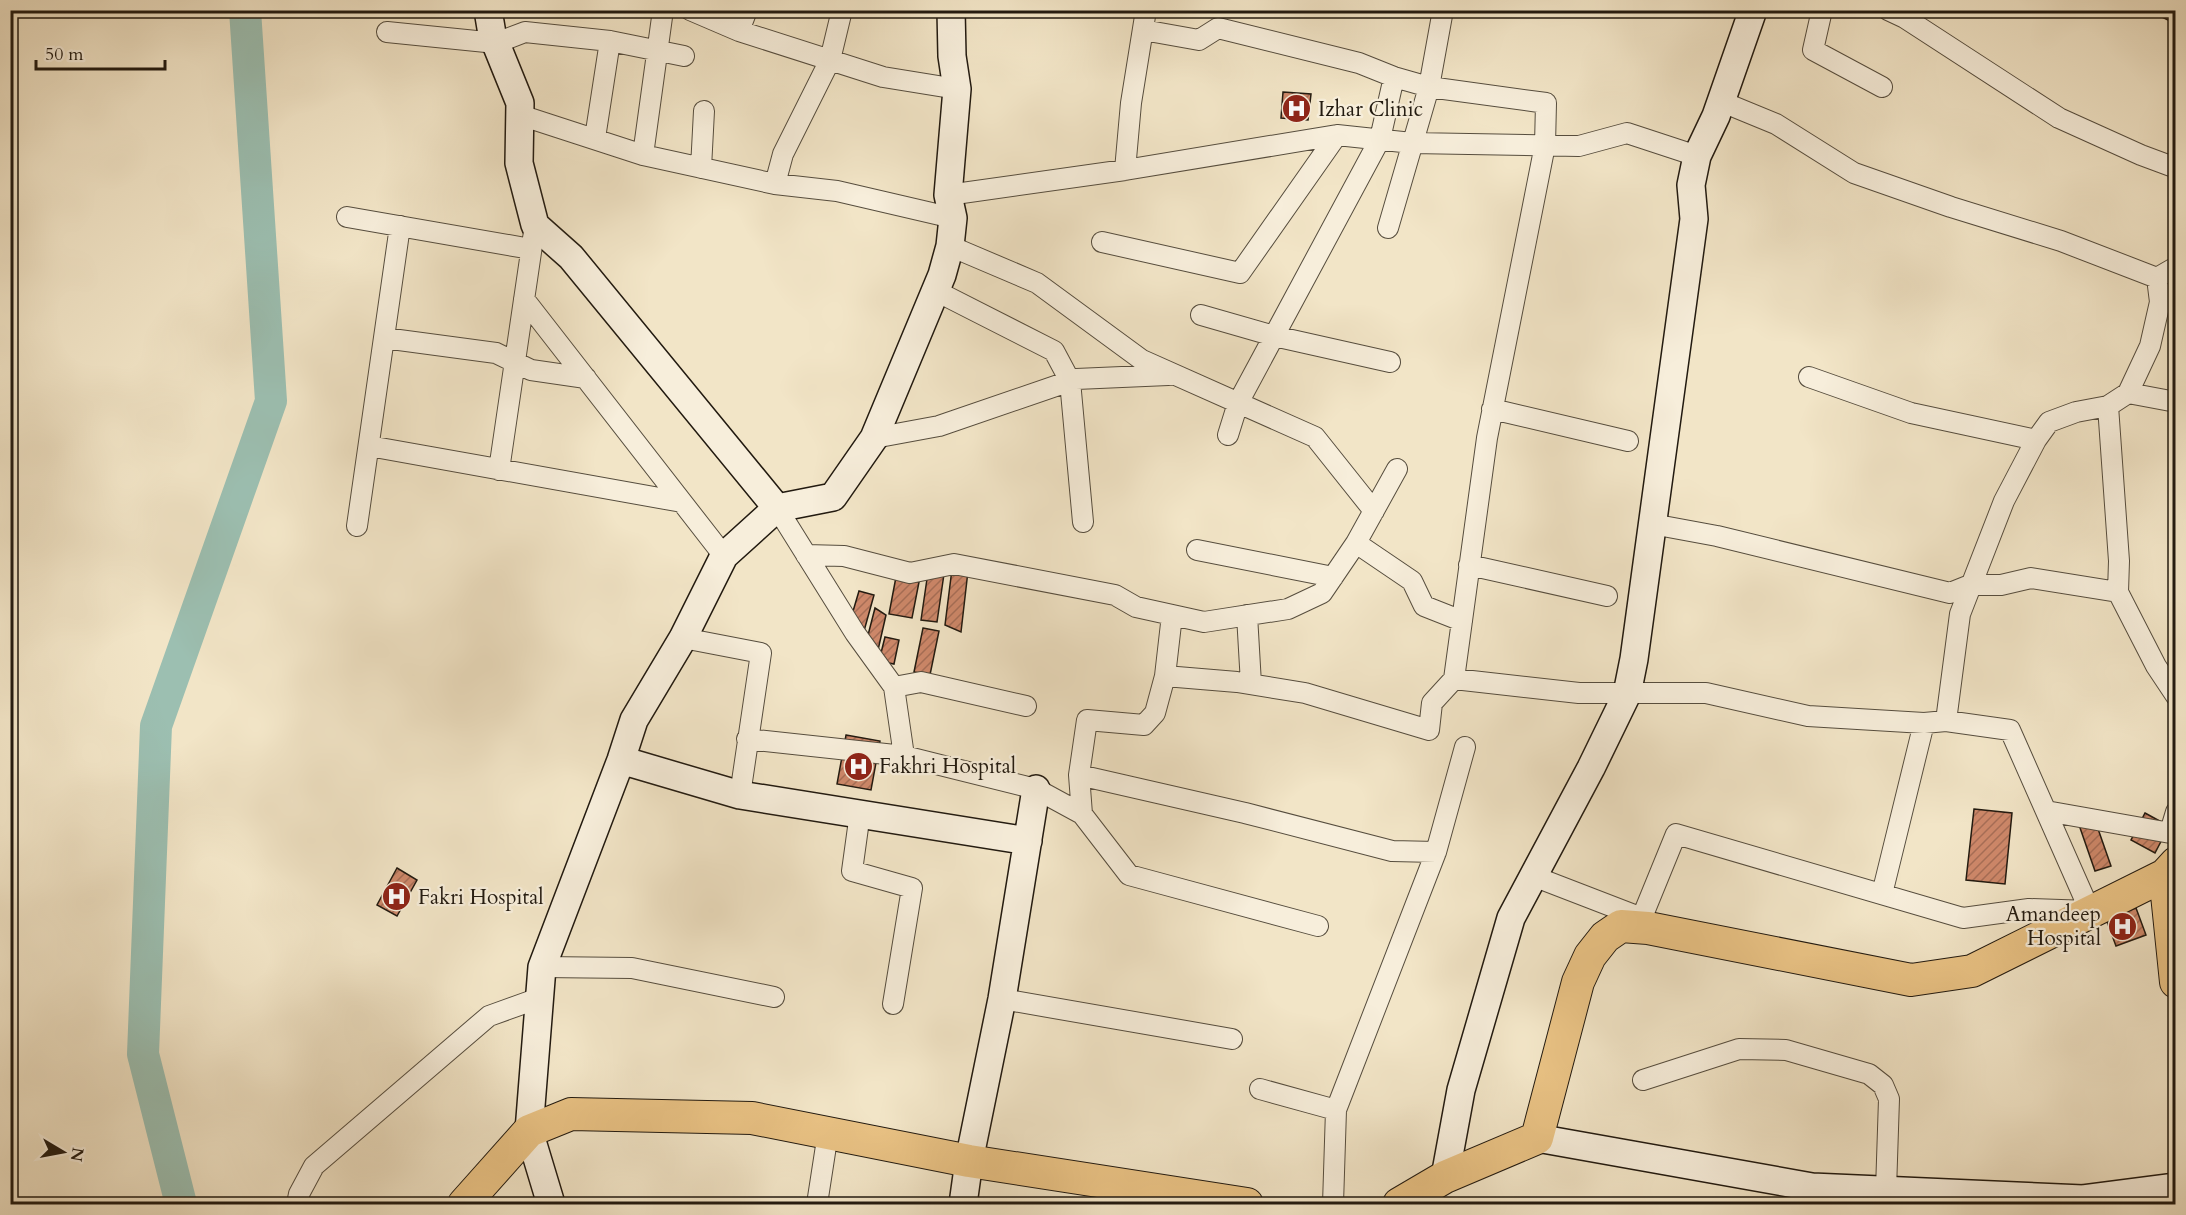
<svg xmlns="http://www.w3.org/2000/svg" width="2186" height="1215" viewBox="0 0 2186 1215" font-family="Cardo,serif">
  <style>
    .lines { fill: none; stroke-linecap: round; stroke-linejoin: round }
    .river { stroke: #9cbfb1; stroke-width: 32 }
    .building { fill: url(#building-hatch); stroke: #221a10; stroke-width: 1.5 }
    .street-casing { stroke: #564d3e; stroke-width: 22 }
    .secondary-casing { stroke: #221a10; stroke-width: 30 }
    .primary-casing { stroke: #221a10; stroke-width: 34 }
    .street { stroke: #f7eedb; stroke-width: 20 }
    .secondary { stroke: #f7eedb; stroke-width: 27 }
    .primary { stroke: #e9c284; stroke-width: 32 }
    .labels { text-anchor: middle; dominant-baseline: central; stroke-width: 4.5; stroke-linejoin: round; paint-order: stroke }
    .poi-label { font-size: 21px; fill: #221a10; stroke: #f7eedb; text-anchor: start }
  </style>
  <defs>
    <pattern id="building-hatch" width="6" height="6" patternUnits="userSpaceOnUse" patternTransform="scale(1.5)"><rect width="6" height="6" fill="#ce886a"/><path d="M-1 1l2-2M0 6l6-6M5 7l2-2" fill="none" stroke="#a76e56"/></pattern>
  </defs>
  <rect width="100%" height="100%" fill="#f2e5c7"/>
  <filter id="stains"><feTurbulence type="fractalNoise" baseFrequency=".00333" numOctaves="4"/><feColorMatrix values="0 0 0 0 .2 0 0 0 0 .09 0 0 0 0 .02 0 0 0 .5 -.17"/></filter>
  <radialGradient id="worn" r=".72"><stop offset=".6" stop-color="#630" stop-opacity="0"/><stop offset="1" stop-color="#630" stop-opacity=".3"/></radialGradient>
  <g class="lines">
    <path class="river" d="M181,1204L143,1054L156,726L271,401L245,10"/>
  </g>
  <path class="building" d="M2148,10H2176V24Z
    M1283,92L1311,94L1308,120L1281,118Z
    M952,569L968,571L961,632L945,625Z
    M928,572L944,574L937,622L921,620Z
    M896,577L919,582L912,618L889,614Z
    M859,591L874,595L864,631L851,618Z
    M875,608L886,615L878,650L866,643Z
    M923,628L939,631L930,675L914,672Z
    M885,637L899,640L894,664L879,661Z
    M846,735L880,741L871,790L837,784Z
    M1974,809L2012,813L2005,884L1966,880Z
    M2145,813L2169,826L2155,853L2131,840Z
    M2078,822L2097,826L2111,866L2095,871Z
    M397,868L417,880L397,916L377,905Z
    M2136,908L2146,935L2116,946L2106,919Z"/>
  <g class="lines">
    <defs>
      <path id="street" d="M690,10L739,31L883,77L957,89
        M1822,10L1813,50L1882,87
        M1888,10L1905,18L2059,118L2141,155L2176,168
        M1143,30L1199,40L1218,28L1359,63L1394,77L1429,87L1546,103L1545,145L1487,438L1454,679L1432,703L1429,730L1305,693L1237,682L1165,676L1172,615
        M739,31L747,10
        M387,32L496,43L525,32L610,41L684,56
        M1720,101L1776,124L1854,173L1951,207L2061,241L2157,278L2176,267
        M520,115L643,155L775,184L837,191L953,218
        M595,138L610,41
        M643,155L663,10
        M701,168L704,111
        M1125,170L1131,103L1146,10
        M775,184L783,154L830,60L842,10
        M948,195L1125,170L1337,135L1412,143L1579,146L1627,133L1697,156
        M347,217L531,249
        M1388,228L1429,87L1443,10
        M1102,242L1240,273L1337,135
        M950,246L1037,283L1142,360L1315,437L1374,511
        M2157,278L2160,302L2150,346L2128,393L2108,406L2119,561L2118,592L2156,666L2176,696
        M936,291L1054,351L1070,381L1083,522
        M524,299L724,556
        M1201,315L1274,336L1390,362
        M384,338L496,353L531,370L586,378
        M1809,377L1911,413L2036,440
        M2128,393L2176,402
        M1492,409L1628,441
        M1228,435L1238,403L1380,139L1394,77
        M874,438L939,426L1076,379L1168,375
        M369,446L682,502
        M499,470L535,225
        M777,508L855,633L894,687L904,756
        M1652,524L1717,536L1950,593L1970,585H2001L2031,578L2118,592
        M357,526L400,226
        M1356,543L1412,581L1424,606L1462,621
        M1197,550L1333,577
        M806,555L844,556L910,573L954,564L1115,595L1136,607L1204,622L1288,609L1322,593L1356,543L1397,469
        M1469,565L1607,596
        M1247,615L1251,684
        M683,638L761,653L740,795
        M1454,679L1579,693H1706L1808,716L1924,723L1946,721L2010,730L2090,911L2029,909L1963,918L1676,834L1638,927
        M894,687L921,682L1026,706
        M1946,721L1960,614L2004,501L2036,440L2049,422L2076,412L2108,406
        M747,739L904,756L1036,789L1082,814L1079,775L1087,720L1144,725L1155,713L1165,676
        M1079,775L1245,813L1392,851L1436,852
        M2046,811L2176,834
        M860,813L852,871L912,888L893,1004
        M1082,814L1129,875L1318,926
        M2170,832L2176,812
        M1533,876L1642,918
        M1882,894L1924,723
        M542,967L632,968L774,997
        M1002,999L1232,1039
        M1643,1080L1739,1049L1786,1050L1869,1074L1883,1085L1889,1099L1886,1190
        M1260,1089L1336,1110
        M297,1204L299,1194L314,1166L489,1016L539,998
        M817,1204L828,1133
        M1333,1204L1336,1110L1436,852L1465,747"/>
      <path id="secondary" d="M488,10L492,34L520,103L519,163L535,225L571,257L777,508
        M621,760L740,795L1028,841
        M1537,1138L1812,1187L2083,1199L2176,1187
        M1445,1177L1461,1090L1511,918L1591,768L1627,694L1634,659L1694,219L1691,185L1697,156L1716,116L1753,10
        M551,1204L529,1131L542,967L621,760L634,720L683,638L724,556L777,508L833,497L874,438L942,275L950,246L953,218L948,195L957,89L952,56L951,10
        M963,1204L969,1161L1002,999L1036,789"/>
      <path id="primary" d="M2165,875L2176,982
        M464,1204L529,1131L571,1114L752,1118L969,1161L1247,1204
        M1399,1204L1445,1177L1537,1138L1578,982L1590,956L1605,937L1621,926L1648,928L1911,980L1972,971L2165,875L2176,863"/>
    </defs>
    <use href="#street" class="street-casing"/>
    <use href="#secondary" class="secondary-casing"/>
    <use href="#primary" class="primary-casing"/>
    <use href="#street" class="street"/>
    <use href="#secondary" class="secondary"/>
    <use href="#primary" class="primary"/>
  </g>
  <defs>
    <symbol id="hospital-disc" viewBox="-11 -11 22 22"><circle r="9.5" fill="#8f2418" stroke="#f7eedb"/><path d="M-5-5h3v3.5h4V-5h3V5h-3V1.5h-4V5h-3Z" fill="#fff"/></symbol>
  </defs>
  <g fill-rule="evenodd">
    <use href="#hospital-disc" x="1280" y="92" width="33" height="33"/>
    <use href="#hospital-disc" x="842" y="750" width="33" height="33"/>
    <use href="#hospital-disc" x="380" y="880" width="33" height="33"/>
    <use href="#hospital-disc" x="2106" y="910" width="33" height="33"/>
  </g>
  <g class="labels">
    <g class="poi-label">
      <text x="1318" y="109">Izhar Clinic</text>
      <text x="879" y="766">Fakhri Hospital</text>
      <text x="418" y="897">Fakri Hospital</text>
      <text x="2101" y="914" text-anchor="end">Amandeep<tspan x="2101" dy="24">Hospital</tspan></text>
    </g>
  </g>
  <rect width="2186" height="1215" fill="none" stroke="#f2e5c7" stroke-width="36"/>
  <rect x="12" y="12" width="2162" height="1191" fill="none" stroke="#221a10" stroke-width="3"/>
  <rect x="18" y="18" width="2150" height="1179" fill="none" stroke="#221a10" stroke-width="1.5"/>
  <g transform="translate(63 1152) rotate(100)" stroke="#f7eedb" stroke-width="4.5" paint-order="stroke">
  <path d="M0-4.5L10 22L0 15L-10 22Z" fill="#221a10"/>
  <text y="-9" font-size="16" font-weight="bold" text-anchor="middle" fill="#221a10">N</text>
  </g>
  <path d="M36 60v9h129v-9" fill="none" stroke="#221a10" stroke-width="3"/>
  <text x="45" y="60" font-size="18" fill="#221a10" stroke="#f7eedb" stroke-width="4.5" paint-order="stroke">50 m</text>
  <rect width="100%" height="100%" filter="url(#stains)"/>
  <rect width="100%" height="100%" fill="url(#worn)"/>
</svg>
